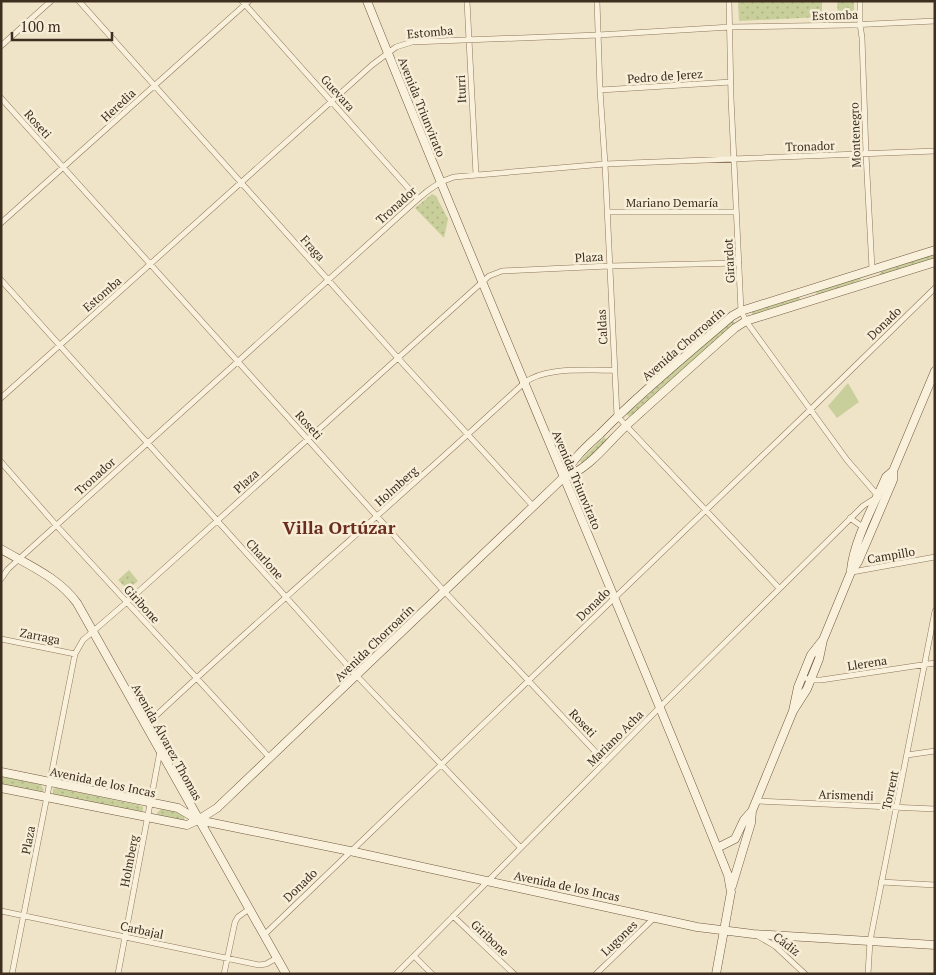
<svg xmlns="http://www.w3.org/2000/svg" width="936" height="975" viewBox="0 0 936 975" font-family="'PT Serif',serif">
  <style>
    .park { fill: url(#park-dots) }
    .pitch { fill: #c9cf9b }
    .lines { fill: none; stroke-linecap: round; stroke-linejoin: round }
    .minor-casing { stroke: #8d765c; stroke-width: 6 }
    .secondary-casing { stroke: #6f573f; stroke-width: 9 }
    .minor { stroke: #faf1dc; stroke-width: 5 }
    .secondary { stroke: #faf1dc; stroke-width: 8 }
    .labels { text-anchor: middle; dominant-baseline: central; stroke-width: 5; stroke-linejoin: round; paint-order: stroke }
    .street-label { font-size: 12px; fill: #3d2e20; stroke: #f7eed8 }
    .district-label { font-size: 18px; font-weight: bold; fill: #6b2e1e; stroke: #f7eed8 }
  </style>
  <defs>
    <pattern id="park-dots" width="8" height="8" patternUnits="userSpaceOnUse" patternTransform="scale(1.25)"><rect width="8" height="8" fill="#c9cf9b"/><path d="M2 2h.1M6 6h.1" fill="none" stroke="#aeb285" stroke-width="1.8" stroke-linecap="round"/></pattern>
  </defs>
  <rect width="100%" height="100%" fill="#f0e4c8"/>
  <path class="park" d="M738,1H822V17L739,21Z
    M837,1H854V16L838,17Z
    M432,194L436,196L448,219L444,238L415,208Z
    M935,254V258L882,277L879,275L881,272Z
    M860,276L861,280L817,295L815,291Z
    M799,296L800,300L753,316L752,311Z
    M731,320L734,322V325L630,418L627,414Z
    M604,437L607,440L583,464L580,461Z
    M129,570L138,581L130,588L125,587L118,580Z
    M1,776L41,785L44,790L39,793L1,784Z
    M57,788L138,805L143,807V810L140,813L53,795V789Z
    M161,809L183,814L185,816L184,820L180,821L158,816L157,813Z"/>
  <path class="pitch" d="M848,383L859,402L837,418L828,406Z"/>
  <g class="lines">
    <defs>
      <path id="minor" d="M79,1L397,357L533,506
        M242,1L418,199
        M467,1L476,175
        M597,1L600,90L605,164L617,416L779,588
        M729,1L731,98L741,311L746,321L847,460L879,497
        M860,1V24L862,38L866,154L872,269
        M1,46L51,1
        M600,90L731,82
        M1,98L444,591L605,762
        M607,212H736
        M1,223L249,1
        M1,280L356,675L520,847
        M1,398L372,65L396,47L412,42L598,35L731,27L850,25L935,21
        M1,462L56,525L270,758
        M850,518L864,528
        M852,572L935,557
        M1,579L8,569L19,559L418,199C429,189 440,181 454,177L605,164L935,151
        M1,639L75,654
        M802,677L811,680H821L935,663
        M145,726C269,609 399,499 524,383C546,366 586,371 614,370
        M907,755L935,751
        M756,801L935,809
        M881,882L935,885
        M1,911L259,965L266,964L277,958
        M453,916L514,974
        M264,935L810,410L935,288
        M756,935L775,946L805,974
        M414,956L432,974
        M12,974L75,654L83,640L127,602L489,276L502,271L609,266L739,263
        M118,974L160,751
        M224,974L235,922L238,917L249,909
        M396,974L660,707L863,506L877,497
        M596,974L655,917
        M868,974L870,941L935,611"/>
      <path id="secondary" d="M367,1C484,294 611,582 728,875L731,892L716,974
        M563,478C590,469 607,443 628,424C663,392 699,360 735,328L746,321L935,262
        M1,549C28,565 58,577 77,603L286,974
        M851,570C854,540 874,505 886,477L893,471L935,371
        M793,711L807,689L819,659L823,640L851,572L858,562L893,480V471
        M1,772L178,808L198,820L350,851L697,927L753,934L935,945
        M1,788L187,825L198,820L217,808L563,478C571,460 586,447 600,434C641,392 687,355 732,316L741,311L935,250
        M717,848L735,839L744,820L752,811L793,711L798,687L811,655L822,641
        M732,886L751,823L752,811"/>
    </defs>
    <use href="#minor" class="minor-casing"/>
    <use href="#secondary" class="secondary-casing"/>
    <use href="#minor" class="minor"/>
    <use href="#secondary" class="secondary"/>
  </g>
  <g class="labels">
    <g class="street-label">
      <text transform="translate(835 15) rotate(-2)">Estomba</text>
      <text transform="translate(430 32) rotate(-5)">Estomba</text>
      <text transform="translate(665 76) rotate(-4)">Pedro de Jerez</text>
      <text transform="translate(461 89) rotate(-93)">Iturri</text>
      <text transform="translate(338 93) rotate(48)">Guevara</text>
      <text transform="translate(118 105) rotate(-43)">Heredia</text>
      <text transform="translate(422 107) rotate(68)">Avenida Triunvirato</text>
      <text transform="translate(38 124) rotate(48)">Roseti</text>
      <text transform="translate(855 135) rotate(-92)">Montenegro</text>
      <text transform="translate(810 146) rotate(-2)">Tronador</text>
      <text x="672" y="202">Mariano Demaría</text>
      <text transform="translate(396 205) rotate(-42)">Tronador</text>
      <text transform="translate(313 248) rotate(48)">Fraga</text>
      <text transform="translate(589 257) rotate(-3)">Plaza</text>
      <text transform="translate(729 261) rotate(-93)">Girardot</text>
      <text transform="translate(102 294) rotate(-41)">Estomba</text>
      <text transform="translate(884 323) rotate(-44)">Donado</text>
      <text transform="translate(602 327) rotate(-93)">Caldas</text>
      <text transform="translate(683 344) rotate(-41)">Avenida Chorroarín</text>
      <text transform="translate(309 425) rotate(48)">Roseti</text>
      <text transform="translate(95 476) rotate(-42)">Tronador</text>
      <text transform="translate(577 480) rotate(67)">Avenida Triunvirato</text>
      <text transform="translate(246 481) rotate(-42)">Plaza</text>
      <text transform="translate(396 486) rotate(-42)">Holmberg</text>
      <text transform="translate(891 555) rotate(-10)">Campillo</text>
      <text transform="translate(265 559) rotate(48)">Charlone</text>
      <text transform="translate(142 604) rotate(48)">Giribone</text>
      <text transform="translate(593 604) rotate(-44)">Donado</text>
      <text transform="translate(40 636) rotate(11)">Zarraga</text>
      <text transform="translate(374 643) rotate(-44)">Avenida Chorroarín</text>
      <text transform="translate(867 663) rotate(-9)">Llerena</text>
      <text transform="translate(583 723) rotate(47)">Roseti</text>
      <text transform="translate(615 738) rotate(-45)">Mariano Acha</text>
      <text transform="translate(167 742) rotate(61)">Avenida Álvarez Thomas</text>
      <text transform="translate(103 782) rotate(12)">Avenida de los Incas</text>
      <text transform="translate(890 790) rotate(-78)">Torrent</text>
      <text transform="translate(846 795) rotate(2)">Arismendi</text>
      <text transform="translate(28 840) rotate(-79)">Plaza</text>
      <text transform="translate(129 861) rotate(-79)">Holmberg</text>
      <text transform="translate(300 885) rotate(-44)">Donado</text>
      <text transform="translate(567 886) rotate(12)">Avenida de los Incas</text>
      <text transform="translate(142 930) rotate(12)">Carbajal</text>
      <text transform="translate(490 938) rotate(43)">Giribone</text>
      <text transform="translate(619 938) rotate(-44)">Lugones</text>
      <text transform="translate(787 944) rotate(37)">Cádiz</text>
    </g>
    <g class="district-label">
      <text x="339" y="527">Villa Ortúzar</text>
    </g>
  </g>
  <rect width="936" height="975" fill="none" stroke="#3d2e20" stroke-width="5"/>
  <path d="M12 32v8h100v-8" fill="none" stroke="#3d2e20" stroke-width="2.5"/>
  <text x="20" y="32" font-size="15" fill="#3d2e20" stroke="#f7eed8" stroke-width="4" paint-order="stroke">100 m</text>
</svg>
